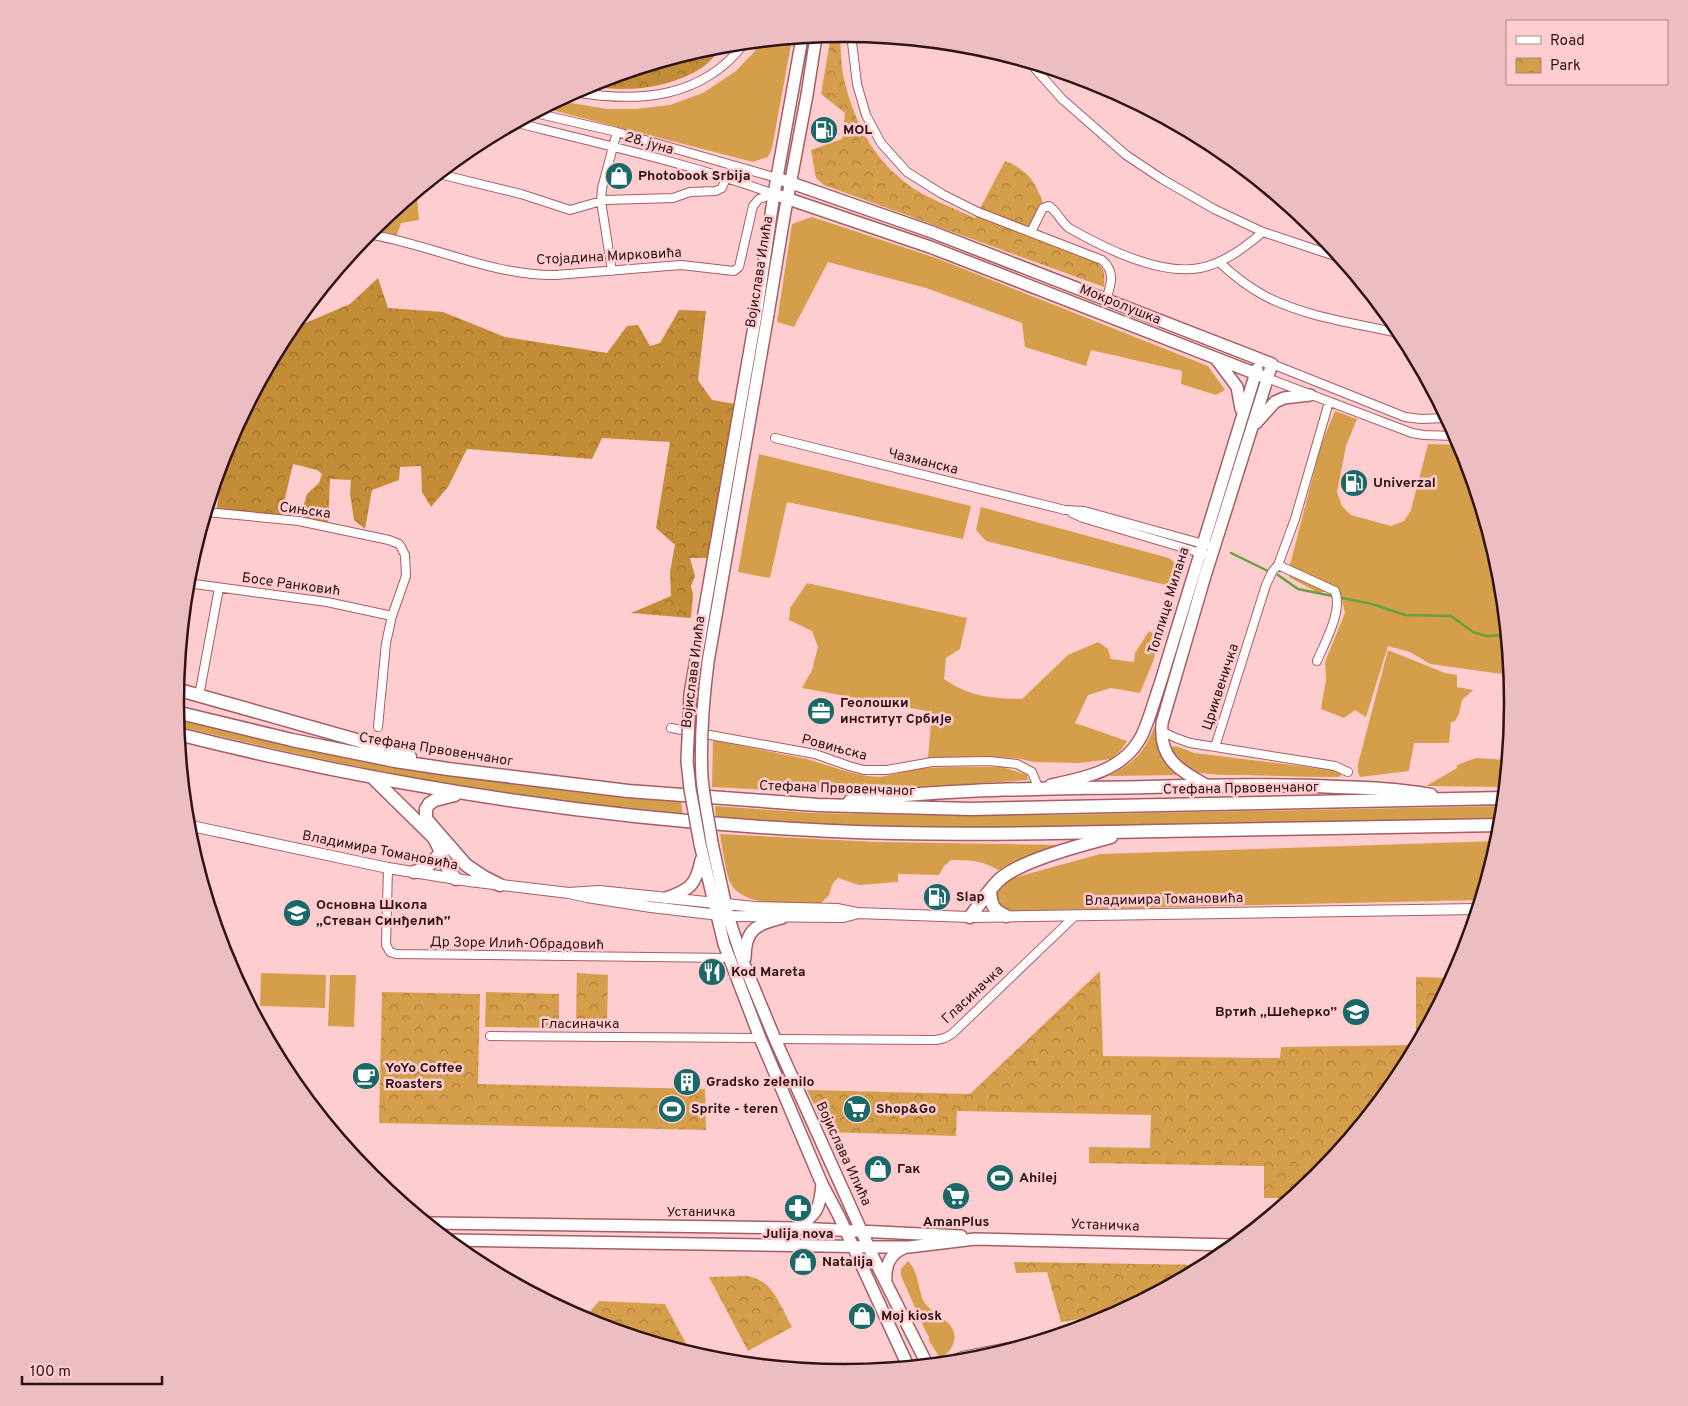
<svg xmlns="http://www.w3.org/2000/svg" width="1688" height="1406" viewBox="0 0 1688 1406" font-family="Overpass,sans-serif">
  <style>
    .grass { fill: #d59e4b }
    .forest { fill: url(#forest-crowns) }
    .park { fill: url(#park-crowns) }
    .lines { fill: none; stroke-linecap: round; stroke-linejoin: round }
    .stream { stroke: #65a23c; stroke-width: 2.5 }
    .minor-casing { stroke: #a55e64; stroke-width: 10 }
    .tertiary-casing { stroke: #a55e64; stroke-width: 12 }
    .secondary-casing { stroke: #a55e64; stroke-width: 14 }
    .trunk-casing { stroke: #a55e64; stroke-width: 15 }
    .minor { stroke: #fff; stroke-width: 8 }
    .tertiary { stroke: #fff; stroke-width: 10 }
    .secondary { stroke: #fff; stroke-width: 11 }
    .trunk { stroke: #fff; stroke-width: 12 }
    .secondary-bridge-casing { stroke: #a55e64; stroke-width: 14; stroke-linecap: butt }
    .secondary-bridge { stroke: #fff; stroke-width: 11 }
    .labels { text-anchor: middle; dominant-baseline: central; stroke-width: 5; stroke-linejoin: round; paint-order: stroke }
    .poi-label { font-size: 14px; font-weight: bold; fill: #2f1316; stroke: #fecdd0; text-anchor: start }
    .street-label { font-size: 14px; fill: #2f1316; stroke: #fecdd0 }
    .rim { fill: none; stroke: #2f1316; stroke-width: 2.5 }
  </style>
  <defs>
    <pattern id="forest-crowns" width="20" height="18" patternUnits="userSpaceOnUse" patternTransform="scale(1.25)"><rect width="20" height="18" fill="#c38c37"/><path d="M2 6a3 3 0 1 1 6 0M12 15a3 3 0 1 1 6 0" fill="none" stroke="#9f712d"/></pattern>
    <pattern id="park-crowns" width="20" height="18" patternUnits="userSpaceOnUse" patternTransform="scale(1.25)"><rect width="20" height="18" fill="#d59e4b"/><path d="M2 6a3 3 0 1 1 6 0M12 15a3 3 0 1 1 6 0" fill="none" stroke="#ad803d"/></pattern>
  </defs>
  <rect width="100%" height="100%" fill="#fecdd0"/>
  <path class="grass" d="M792,39L772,148L768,157L753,162L544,108L558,101L607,109H636L670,105L703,93L736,71L755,51L761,42Z
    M417,197L419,220L401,223L395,240L367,234L407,200Z
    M812,217L936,258L1208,366L1225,390L1216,395L1181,384L1182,371L1091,350L1086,366L1025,347L1022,323L926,288L828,262L794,327L777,322L792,224Z
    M1335,411L1357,419L1346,446L1337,492L1342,506L1351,515L1391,526L1404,521L1411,510L1428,444L1461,445L1500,573L1511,677L1502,674L1430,664L1410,652L1388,646L1366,717L1355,710L1344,718L1321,709L1326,680L1325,662L1345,613L1340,592H1317L1289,577L1290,565L1321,445Z
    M759,454L971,506L963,539L787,502L770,578L738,572Z
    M981,507L1169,558L1180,567L1174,587L986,541L976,530Z
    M807,583L967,618L960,649L946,658L944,679C970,697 991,698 1022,699L1068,655L1098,642L1108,649L1111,659L1134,662L1135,653L1149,631L1158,636L1154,659L1140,693L1111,688L1088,695L1075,723L1127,741L1121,750L1111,759L1080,763L1034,762L1021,759L1000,757L928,758L932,712L802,688L812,670L818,647L812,631L789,620L790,608Z
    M1388,650L1445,673L1457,675V687L1473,690L1462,700L1459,714L1455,721L1451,722L1449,743H1414L1409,771L1360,777L1358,772V764Z
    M176,717L621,796L681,801L683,816C621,808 558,801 496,791C388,775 282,751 177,726Z
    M1155,726C1160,750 1157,757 1177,775L1109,776C1135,762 1143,754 1155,726Z
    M713,740L807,759L845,771L867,776L881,777L921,768L953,767H1002L1027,775L1028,780L876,790L787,791L712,787Z
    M1169,746L1179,747L1194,753L1340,771L1341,775L1339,777C1308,777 1277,776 1246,775C1230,775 1202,776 1188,769C1180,764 1172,755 1169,746Z
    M1476,758L1508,760L1505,787L1426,786L1457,768V765Z
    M715,806L813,813L943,815H1053L1503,806L1502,818L1163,826L938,828L799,823L716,818Z
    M720,834L877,842L1063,845L998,870C982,860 969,860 951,860L944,866L939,875L898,874V882L859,885L838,878L833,883L829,895L819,905C794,903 744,908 731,884C726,875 722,845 720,834Z
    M1498,841L1480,900L1003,911L996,905L995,892L1006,880L1100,854Z
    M261,973L326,975L325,1008L260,1006Z
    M330,975H356L354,1027L328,1026Z
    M908,1261C918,1271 918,1287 923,1300C930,1315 959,1321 954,1341C952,1350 947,1354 940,1358L929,1341V1337L926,1332L901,1276V1269Z"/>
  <path class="forest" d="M725,45C718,52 711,61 703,67C671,88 625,94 587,85L714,47Z
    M378,278L388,308L443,312L505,337L607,353L627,326L638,325L650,346L660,343L679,310L706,311L698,380L712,400L735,404L708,558H690L695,576L691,586L693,595L691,618L631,613L671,596L670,572L675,545L656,528L670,442L602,438L592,459L467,449L448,487L431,507L422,492L421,466L400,467L399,480L372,490L365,529L354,520L350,494L351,480L330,479L328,527L299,521L307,494L319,483L322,474L317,470L293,464L280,520L216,513L223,468L221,464L226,447L289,330L350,304Z"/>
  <path class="park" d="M845,34V37H840C841,52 841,69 845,83C856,127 877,165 916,190C934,201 956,209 975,218L1005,161C1028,170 1035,181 1043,203L1026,233C1041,239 1095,257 1102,268C1106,274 1104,280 1104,287L824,185L816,178L811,150L842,139L845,113L821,94L831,35Z
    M1100,971L1103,1056L1280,1058L1281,1047L1416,1045V977L1452,978L1400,1075L1317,1176L1291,1198H1264V1166L1089,1163V1147L1150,1148L1151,1115L957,1111L956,1136L827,1132L807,1090L970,1094Z
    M577,973L608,975L607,1022H576Z
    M382,992L480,994L478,1084L705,1089L706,1130L379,1123Z
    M486,992L559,994V1028L485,1027Z
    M1014,1262L1206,1265L1116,1313L1061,1322L1047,1272L1016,1273Z
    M748,1276C774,1281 780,1306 792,1327L748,1351L709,1277Z
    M599,1301L665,1304L691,1353L595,1323L589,1313Z"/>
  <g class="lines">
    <path class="stream" d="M1231,553L1270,572
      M1278,575L1298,589L1372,604L1405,615L1451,616L1473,632L1486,636L1507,635"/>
    <defs>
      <path id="minor" d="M851,34L857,84L866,115L881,143L907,172L942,194L978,212L1102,260C1116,272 1111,284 1106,300
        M1031,64L1062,99L1126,155L1162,179L1214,209L1263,232L1341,258
        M574,92C638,103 701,99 744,44
        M535,113L617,132L777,178
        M517,123C603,144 690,164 774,194
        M439,174L521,194L570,210L605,200L673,198L690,192L716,191L722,188L726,178
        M1031,232L1043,208L1049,206C1057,211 1061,222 1069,228C1104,248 1159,276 1200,268C1225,263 1245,247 1263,232
        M367,234C431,244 491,276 556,275L681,265L734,271L739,267L753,206L759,199L774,194
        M1219,262C1233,275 1248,287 1265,296C1308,318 1356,323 1402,334
        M612,271L601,201L602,188L617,132
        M1272,364L1405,417L1421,419L1447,418
        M1267,378L1412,433L1424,435L1456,436
        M775,438L1065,510L1084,511L1207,545
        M206,512L299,521L389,540L399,544L401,547L405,555L406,576L392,616L386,643L378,727
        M1072,513L1083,518L1204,554
        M187,583L327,602L392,616
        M1317,661C1325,642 1343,611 1335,591L1278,565L1295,519L1329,402
        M199,696L219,588
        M671,728L815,754L849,766L864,770H887L932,762L989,761L1017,764L1032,772L1038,787
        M1161,731L1176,738L1190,743L1335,766L1348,772
        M1215,747L1266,585L1272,572L1278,565
        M388,868L386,945L390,952L396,954L729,958
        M490,1036L760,1038
        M775,1039L936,1040L945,1038L952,1034L1076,915
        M948,1362L962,1356L1024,1344"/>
      <path id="tertiary" d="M187,825L388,868L469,881L569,893L587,897L651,907L728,916L843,917L855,914
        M569,893L599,891L755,907L837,909L857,913L970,917L1478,909"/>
      <path id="secondary" d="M777,178L932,232L1272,364L1205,576L1162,723C1159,759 1178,769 1206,785
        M774,194L930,247L1267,378
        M757,309L774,194L802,38
        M768,314L784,217L807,95L816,37
        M1217,360L1237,387L1241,409
        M1256,423L1275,402L1284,398L1310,395
        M1051,785C1085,778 1125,770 1142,735C1150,718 1154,701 1160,684L1257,369
        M712,843L728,916L744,964L775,1039L875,1261L927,1364
        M700,844L724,944L760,1038L822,1184L839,1216L908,1366
        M666,898C690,890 696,885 701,860
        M745,958C745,929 757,924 782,918
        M427,1223L797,1228L961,1236
        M797,1228C817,1214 820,1209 822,1184
        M449,1240L885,1247H909L975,1239L1234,1245
        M886,1281C885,1266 890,1253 904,1248"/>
      <path id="trunk" d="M176,689L360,741L410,757
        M176,712L292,740L395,761L448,769L628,791L818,805L971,809L1504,798
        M178,734C392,788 612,821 832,831C941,836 1051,833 1160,831C1274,829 1387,827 1501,825
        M374,779L433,837C443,851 443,867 456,879
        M455,795L435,800L429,804L426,809V819L466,865L484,877L500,885
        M850,801C949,788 1048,789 1148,787C1211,785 1274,784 1337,787C1369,788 1400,789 1431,795
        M414,872C426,869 434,862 441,852
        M990,891C991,905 993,910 1006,916
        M970,917C979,905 988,891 999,880C1021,860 1082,845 1111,837"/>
    </defs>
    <use href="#minor" class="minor-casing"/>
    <use href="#tertiary" class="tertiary-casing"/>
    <use href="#secondary" class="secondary-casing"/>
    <use href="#trunk" class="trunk-casing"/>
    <use href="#minor" class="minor"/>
    <use href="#tertiary" class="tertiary"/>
    <use href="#secondary" class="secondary"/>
    <use href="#trunk" class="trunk"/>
    <defs>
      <path id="secondary-bridge" d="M712,843C709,822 704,800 702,778C700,739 703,701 708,662L768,314
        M700,844L690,789L687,761L690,694L757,309"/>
    </defs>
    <use href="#secondary-bridge" class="secondary-bridge-casing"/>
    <use href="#secondary-bridge" class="secondary-bridge"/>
  </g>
  <defs>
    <symbol id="fuel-disc" viewBox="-11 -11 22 22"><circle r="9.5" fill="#1a6868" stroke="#fecdd0"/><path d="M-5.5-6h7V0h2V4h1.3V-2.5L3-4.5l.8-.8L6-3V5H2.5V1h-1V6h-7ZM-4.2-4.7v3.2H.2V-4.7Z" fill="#fff"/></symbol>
    <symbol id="shop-disc" viewBox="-11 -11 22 22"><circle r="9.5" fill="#1a6868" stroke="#fecdd0"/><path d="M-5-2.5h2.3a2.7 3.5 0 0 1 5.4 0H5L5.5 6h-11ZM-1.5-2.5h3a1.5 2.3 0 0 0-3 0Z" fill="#fff"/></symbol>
    <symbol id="office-disc" viewBox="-11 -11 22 22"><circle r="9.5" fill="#1a6868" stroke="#fecdd0"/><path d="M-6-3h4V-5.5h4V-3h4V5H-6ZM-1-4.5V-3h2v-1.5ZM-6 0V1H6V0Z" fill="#fff"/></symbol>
    <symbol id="school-disc" viewBox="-11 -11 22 22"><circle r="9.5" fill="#1a6868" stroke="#fecdd0"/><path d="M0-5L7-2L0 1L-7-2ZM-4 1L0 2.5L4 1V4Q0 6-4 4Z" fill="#fff"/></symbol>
    <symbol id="restaurant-disc" viewBox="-11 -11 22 22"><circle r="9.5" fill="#1a6868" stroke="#fecdd0"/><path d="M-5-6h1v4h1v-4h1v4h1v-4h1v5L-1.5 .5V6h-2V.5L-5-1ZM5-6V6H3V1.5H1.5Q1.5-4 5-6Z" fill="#fff"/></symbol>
    <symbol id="cafe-disc" viewBox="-11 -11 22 22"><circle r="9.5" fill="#1a6868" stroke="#fecdd0"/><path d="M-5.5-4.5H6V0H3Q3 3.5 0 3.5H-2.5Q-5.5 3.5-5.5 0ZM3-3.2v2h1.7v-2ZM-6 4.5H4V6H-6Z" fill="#fff"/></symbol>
    <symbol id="building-disc" viewBox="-11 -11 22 22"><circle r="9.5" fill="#1a6868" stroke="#fecdd0"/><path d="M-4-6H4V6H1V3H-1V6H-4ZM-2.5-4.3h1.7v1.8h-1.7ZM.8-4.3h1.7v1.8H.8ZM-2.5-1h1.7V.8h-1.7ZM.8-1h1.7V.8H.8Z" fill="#fff"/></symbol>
    <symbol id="stadium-disc" viewBox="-11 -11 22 22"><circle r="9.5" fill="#1a6868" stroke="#fecdd0"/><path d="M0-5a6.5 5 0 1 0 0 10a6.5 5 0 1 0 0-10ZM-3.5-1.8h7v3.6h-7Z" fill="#fff"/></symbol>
    <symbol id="supermarket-disc" viewBox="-11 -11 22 22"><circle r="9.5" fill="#1a6868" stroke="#fecdd0"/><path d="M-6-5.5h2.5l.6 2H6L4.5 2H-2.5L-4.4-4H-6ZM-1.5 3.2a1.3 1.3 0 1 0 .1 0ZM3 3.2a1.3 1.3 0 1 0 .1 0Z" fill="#fff"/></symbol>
    <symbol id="pharmacy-disc" viewBox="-11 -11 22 22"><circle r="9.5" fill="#1a6868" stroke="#fecdd0"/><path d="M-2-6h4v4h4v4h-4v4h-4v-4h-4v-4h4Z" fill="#fff"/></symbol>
  </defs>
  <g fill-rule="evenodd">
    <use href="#fuel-disc" x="808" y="114" width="32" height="32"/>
    <use href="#shop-disc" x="603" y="160" width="32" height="32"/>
    <use href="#fuel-disc" x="1338" y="467" width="32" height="32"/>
    <use href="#office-disc" x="805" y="695" width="32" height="32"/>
    <use href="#fuel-disc" x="921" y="881" width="32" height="32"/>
    <use href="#school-disc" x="281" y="897" width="32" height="32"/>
    <use href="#restaurant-disc" x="696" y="956" width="32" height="32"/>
    <use href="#school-disc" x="1340" y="996" width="32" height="32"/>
    <use href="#cafe-disc" x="350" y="1060" width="32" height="32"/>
    <use href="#building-disc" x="671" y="1066" width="32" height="32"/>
    <use href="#stadium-disc" x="656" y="1093" width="32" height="32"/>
    <use href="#supermarket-disc" x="841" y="1093" width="32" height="32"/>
    <use href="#shop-disc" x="862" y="1153" width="32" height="32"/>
    <use href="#stadium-disc" x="984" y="1162" width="32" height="32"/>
    <use href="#supermarket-disc" x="940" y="1180" width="32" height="32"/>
    <use href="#pharmacy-disc" x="782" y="1192" width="32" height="32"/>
    <use href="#shop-disc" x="787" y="1246" width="32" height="32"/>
    <use href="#shop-disc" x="846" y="1300" width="32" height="32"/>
  </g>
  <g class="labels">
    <g class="poi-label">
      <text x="843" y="130">MOL</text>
      <text x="638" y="176">Photobook Srbija</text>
      <text x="1373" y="483">Univerzal</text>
      <text x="840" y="703">Геолошки<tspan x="840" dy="16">институт Србије</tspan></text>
      <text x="956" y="897">Slap</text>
      <text x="316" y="905">Основна Школа<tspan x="316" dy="16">„Стеван Синђелић”</tspan></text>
      <text x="731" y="972">Kod Mareta</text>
      <text x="1337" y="1012" text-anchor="end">Вртић „Шећерко”</text>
      <text x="385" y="1068">YoYo Coffee<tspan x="385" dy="16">Roasters</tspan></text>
      <text x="706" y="1082">Gradsko zelenilo</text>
      <text x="691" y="1109">Sprite - teren</text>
      <text x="876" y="1109">Shop&amp;Go</text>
      <text x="897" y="1169">Гак</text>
      <text x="1019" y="1178">Ahilej</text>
      <text x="956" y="1222" text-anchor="middle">AmanPlus</text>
      <text x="798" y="1234" text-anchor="middle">Julija nova</text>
      <text x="822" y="1262">Natalija</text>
      <text x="881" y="1316">Moj kiosk</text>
    </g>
    <g class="street-label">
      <text transform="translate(649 144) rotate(16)">28. јуна</text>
      <text transform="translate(609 257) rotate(-3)">Стојадина Мирковића</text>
      <text transform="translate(760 272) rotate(-81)">Војислава Илића</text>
      <text transform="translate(1120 305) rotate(22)">Мокролушка</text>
      <text transform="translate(923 462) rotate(14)">Чазманска</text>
      <text transform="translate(305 511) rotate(8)">Сињска</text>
      <text transform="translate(291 585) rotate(8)">Босе Ранковић</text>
      <text transform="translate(1169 601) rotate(-73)">Топлице Милана</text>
      <text transform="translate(694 672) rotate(-83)">Војислава Илића</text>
      <text transform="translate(1221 687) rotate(-72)">Цриквеничка</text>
      <text transform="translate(834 748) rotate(15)">Ровињска</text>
      <text transform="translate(436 750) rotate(9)">Стефана Првовенчаног</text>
      <text transform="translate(837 789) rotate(2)">Стефана Првовенчаног</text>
      <text transform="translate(1241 789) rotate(-1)">Стефана Првовенчаног</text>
      <text transform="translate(380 851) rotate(11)">Владимира Томановића</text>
      <text transform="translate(1164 900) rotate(-1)">Владимира Томановића</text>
      <text transform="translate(517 944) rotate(1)">Др Зоре Илић-Обрадовић</text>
      <text transform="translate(973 995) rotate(-43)">Гласиначка</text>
      <text x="580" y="1024">Гласиначка</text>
      <text transform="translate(843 1154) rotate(65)">Војислава Илића</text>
      <text x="701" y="1212">Устаничка</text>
      <text transform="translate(1105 1226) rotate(2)">Устаничка</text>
    </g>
  </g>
  <path d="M0 0H1688V1406H0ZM844 42H844A660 660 0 0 1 1504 702V704A660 660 0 0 1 844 1364H844A660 660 0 0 1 184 704V702A660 660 0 0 1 844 42Z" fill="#edbec1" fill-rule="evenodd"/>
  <path class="rim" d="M844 42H844A660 660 0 0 1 1504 702V704A660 660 0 0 1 844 1364H844A660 660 0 0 1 184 704V702A660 660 0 0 1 844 42Z"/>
  <rect x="1506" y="20" width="162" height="65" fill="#fecdd0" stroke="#ab8386"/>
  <rect x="1516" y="36" width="25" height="8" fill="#ffffff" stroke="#ab8386"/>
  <text x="1550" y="45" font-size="15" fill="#2f1316">Road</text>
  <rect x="1516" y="58" width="25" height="15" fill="url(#park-crowns)" stroke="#ab8386"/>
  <text x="1550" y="70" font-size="15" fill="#2f1316">Park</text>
  <path d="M22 1376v8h140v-8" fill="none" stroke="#2f1316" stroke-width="2.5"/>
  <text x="30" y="1376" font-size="15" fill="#2f1316" stroke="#fecdd0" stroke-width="4" paint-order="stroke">100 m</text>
</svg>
